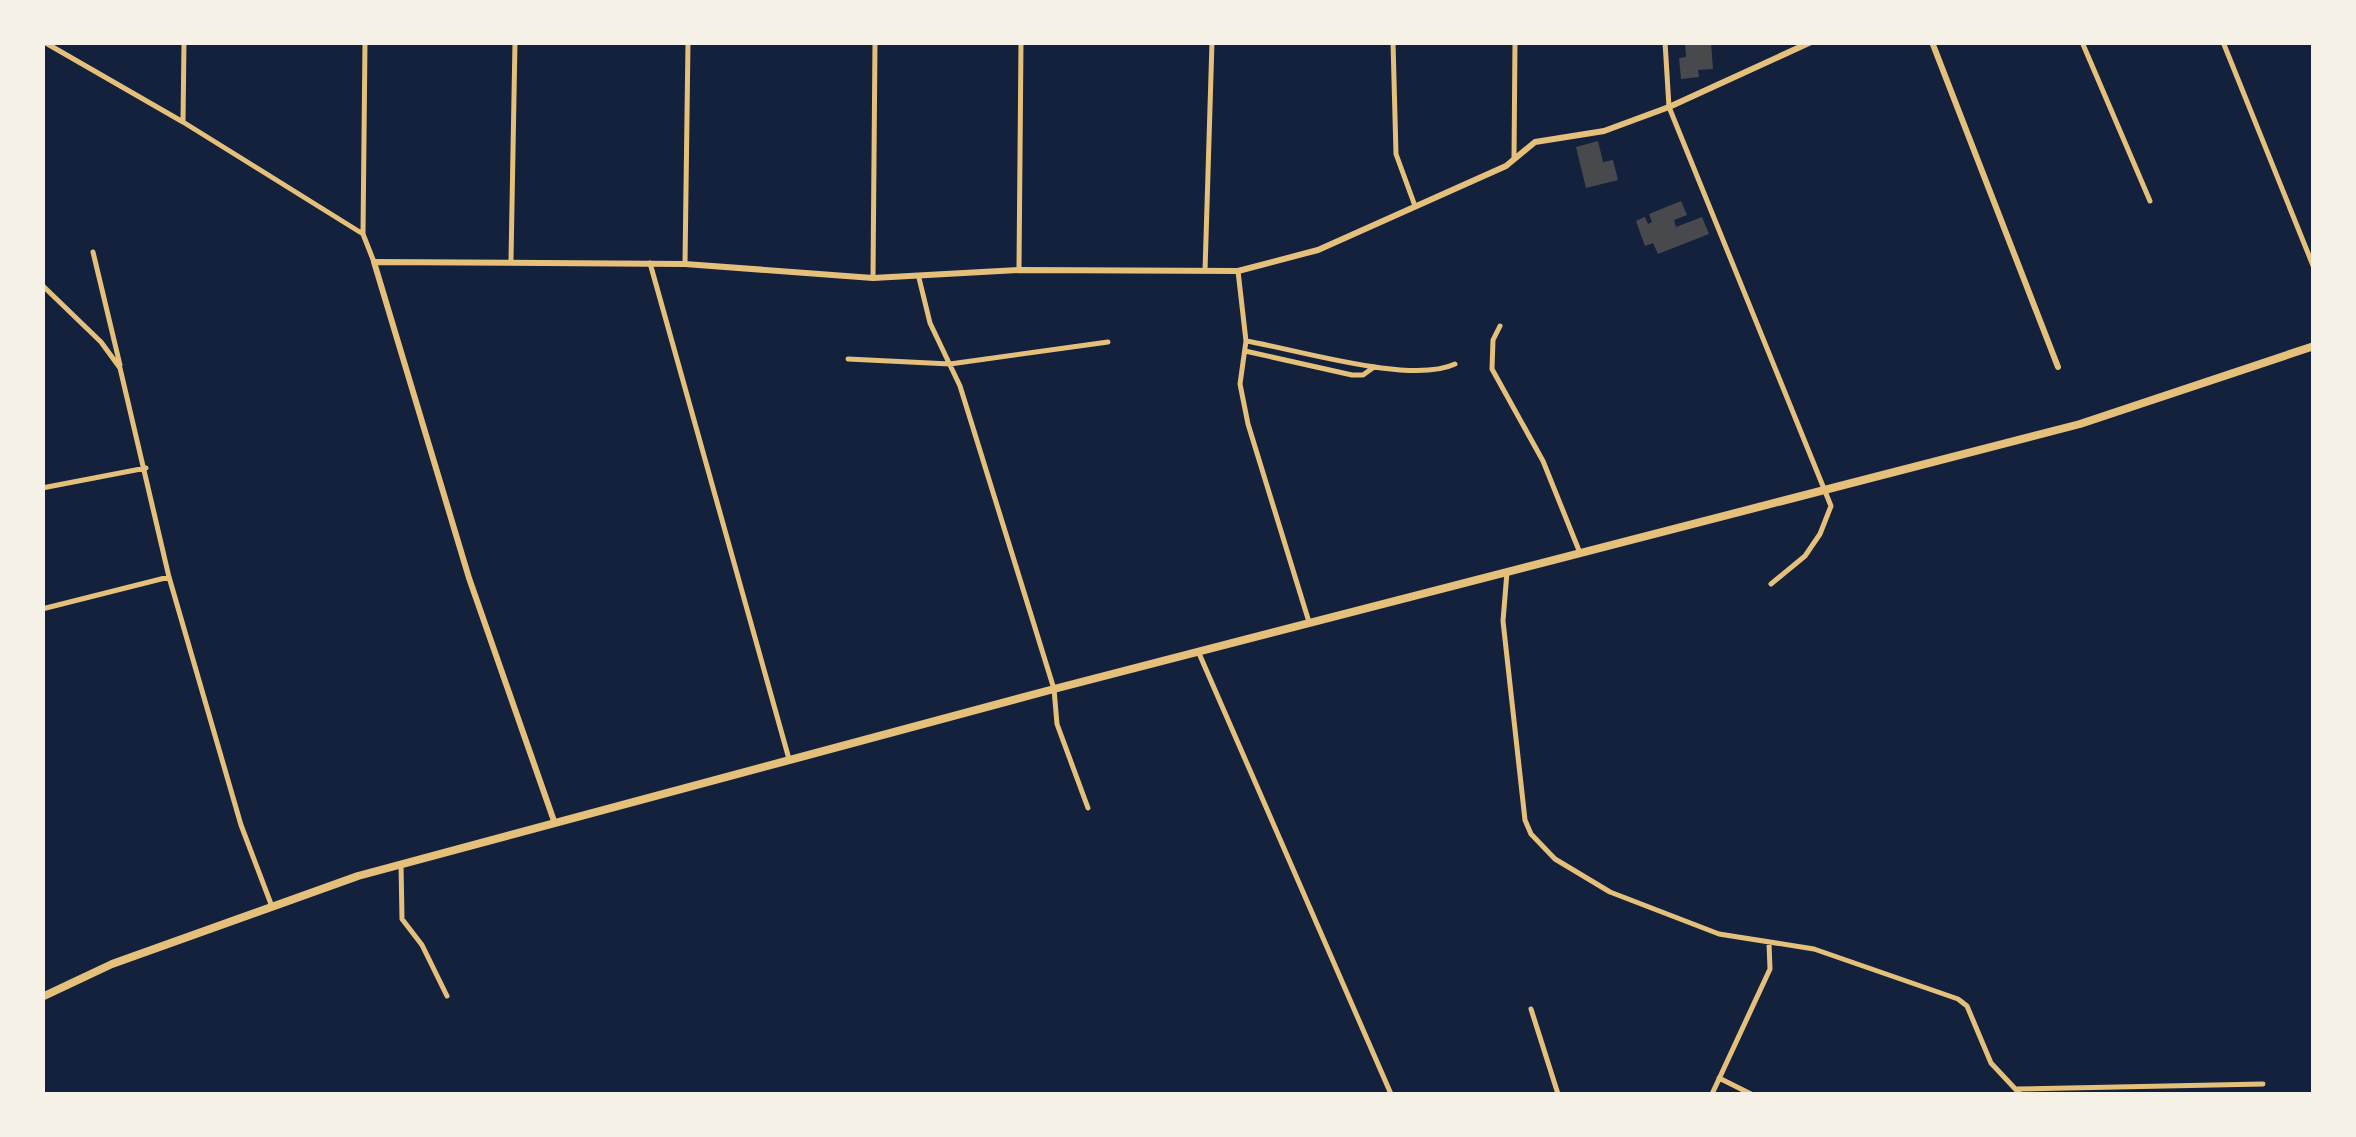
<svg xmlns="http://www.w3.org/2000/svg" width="2356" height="1137" viewBox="0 0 2356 1137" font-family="'Work Sans',sans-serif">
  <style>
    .building { fill: #48494c }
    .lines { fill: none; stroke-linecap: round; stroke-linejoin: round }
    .minor { stroke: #e5c07b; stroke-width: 5 }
    .tertiary { stroke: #e5c07b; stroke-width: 6 }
    .primary { stroke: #e5c07b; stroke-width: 8 }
  </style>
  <rect width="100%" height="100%" fill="#14213d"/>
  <path class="building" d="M1685,42H1711L1713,69L1698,70L1699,77L1681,79L1679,58L1686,57Z
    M1598,141L1603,162L1613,160L1618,180L1586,188L1576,147Z
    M1681,201L1687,215L1674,220L1676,227L1702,217L1709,234L1658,254L1653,243L1645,246L1636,221L1645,217L1648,224L1652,222L1649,214Z"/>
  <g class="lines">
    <path class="minor" d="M44,42L183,122L363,234
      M365,42L363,234L374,262
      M1393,42L1396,154L1415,206
      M1665,42L1669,107L1831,506L1820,534L1805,556L1771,584
      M2082,42L2150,201
      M2223,42L2314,268
      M183,122L184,42
      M1514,159L1515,42
      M93,252L120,365
      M511,260L515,42
      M650,263L789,759
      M685,264L688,42
      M1019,269L1021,42
      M1205,271L1212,42
      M1238,271L1246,341L1240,384L1248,424L1309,622
      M873,278L875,42
      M919,278L930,323L960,386L1054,689L1057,724L1088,808
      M42,285L101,342L120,368L169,577L241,825L271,904
      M1500,326L1493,340L1492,369L1543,461L1580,553
      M1246,341C1295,349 1411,385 1455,364
      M1245,351L1352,375H1363L1374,367
      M848,359L950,364L1108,342
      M42,488L146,468
      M1507,572L1503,621L1525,820L1531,834L1555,859L1610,892L1719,934L1814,949L1958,999L1967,1006L1991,1063L2020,1094
      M42,609L169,577
      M1198,651L1391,1094
      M401,864L402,919L422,945L447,996
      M1531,1009L1558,1094
      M1719,1078L1751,1094
      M2017,1089L2263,1084
      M1712,1094L1770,969L1769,943"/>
    <path class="tertiary" d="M1932,42L2058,367
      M554,821L469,578L374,262L685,264L873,278L1019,270L1238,271L1318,250L1506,166L1535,142L1604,131L1669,107L1811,42"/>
    <path class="primary" d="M42,997L112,964L358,876L1054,689L2080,424L2314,346"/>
  </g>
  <rect width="2356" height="1137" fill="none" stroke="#f6f1e7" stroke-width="90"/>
</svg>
